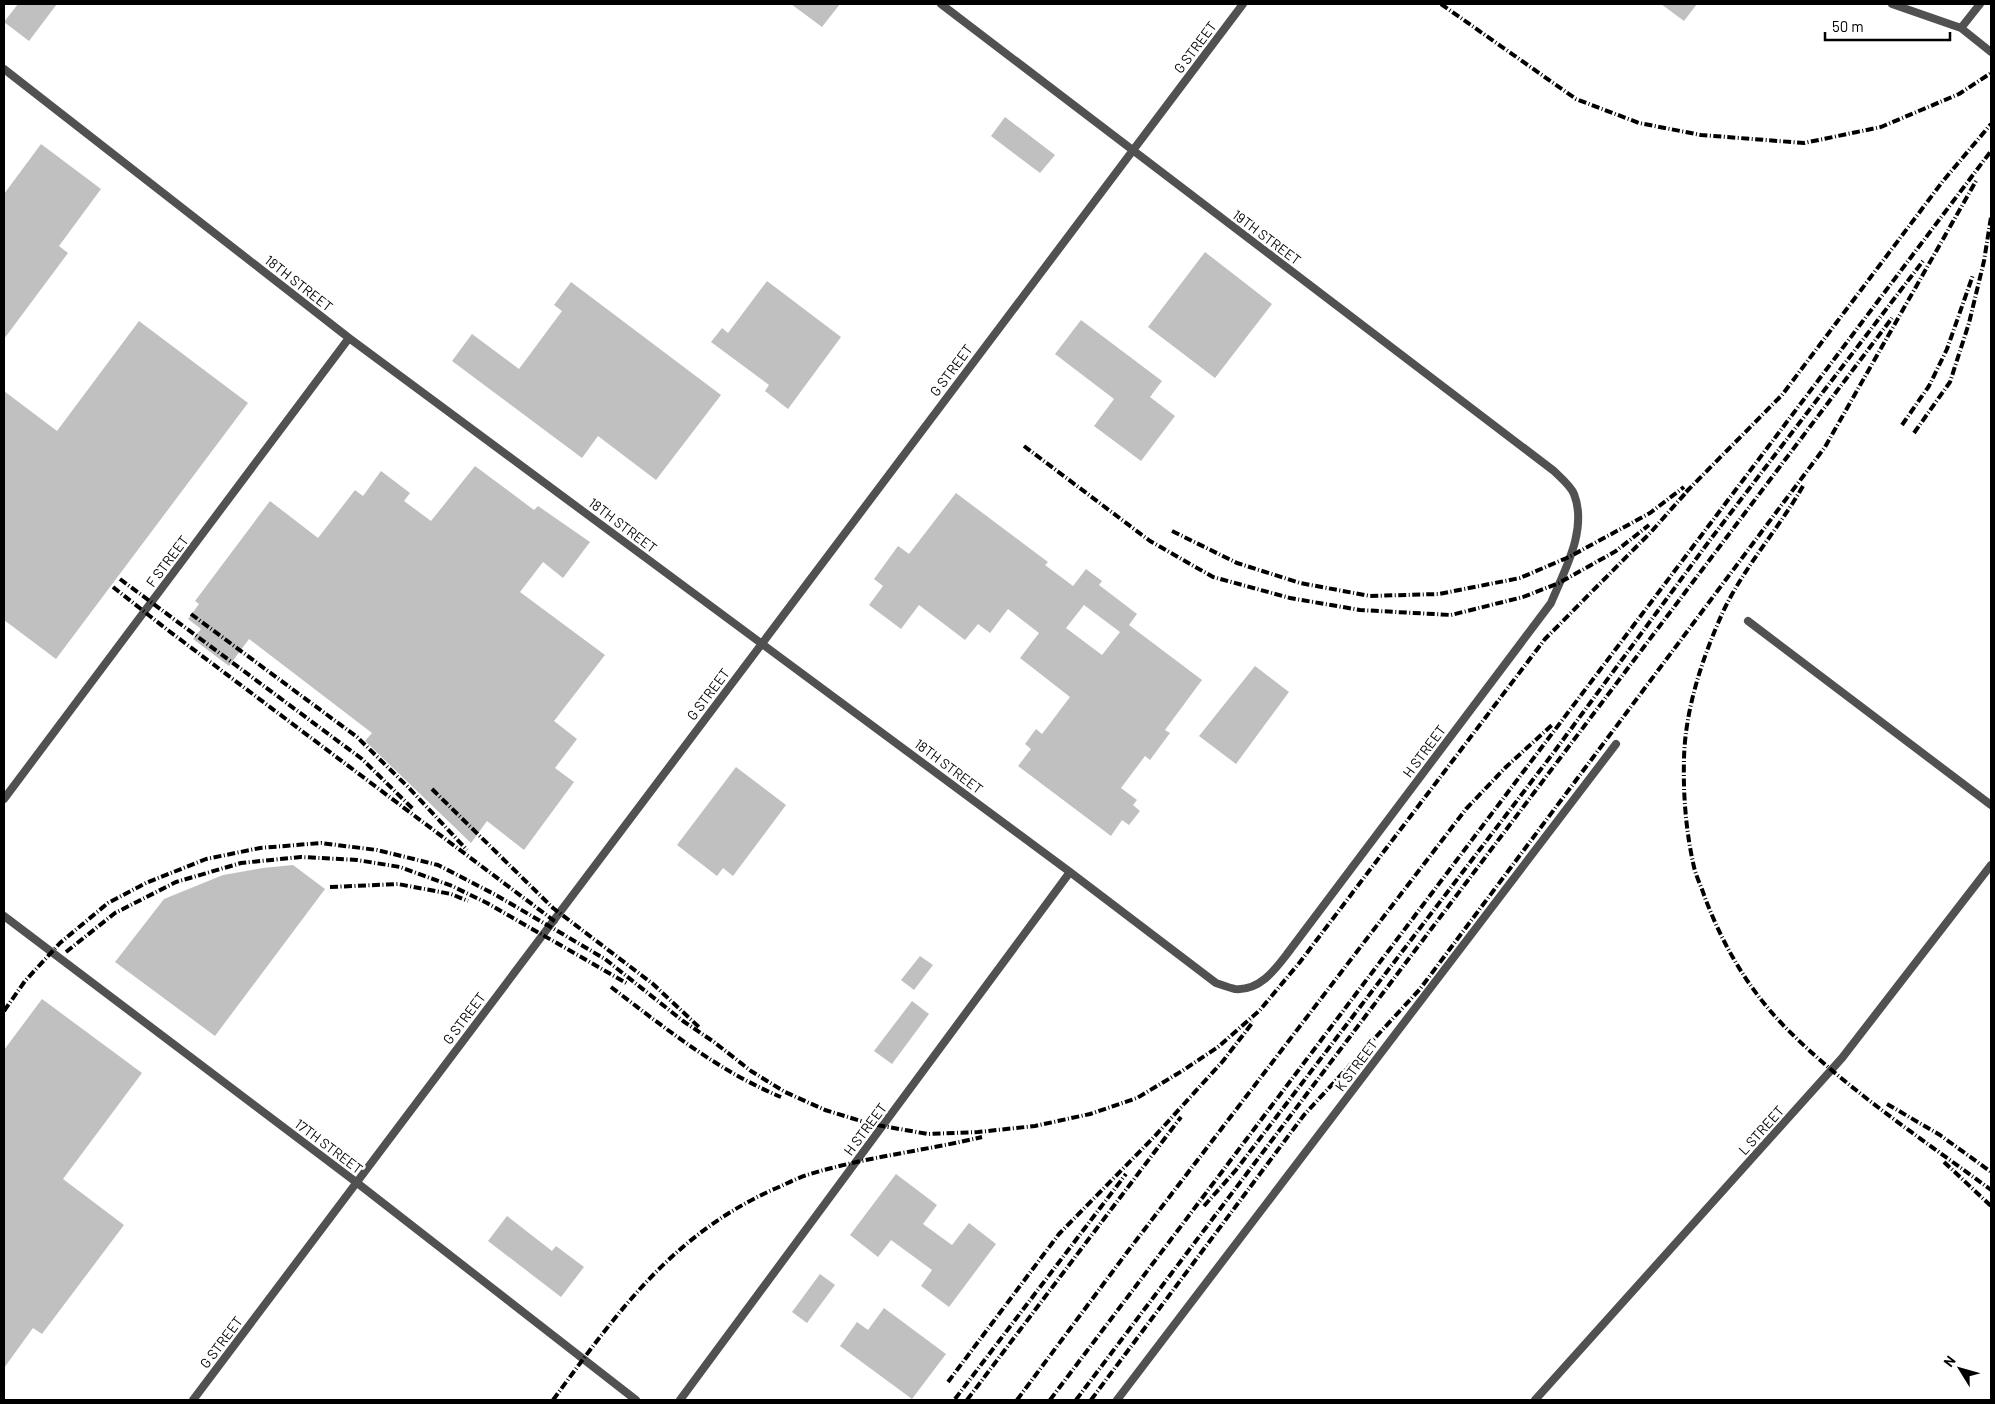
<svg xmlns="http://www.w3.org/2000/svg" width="1995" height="1404" viewBox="0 0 1995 1404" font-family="Barlow,sans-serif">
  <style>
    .building { fill: #c0c0c0; fill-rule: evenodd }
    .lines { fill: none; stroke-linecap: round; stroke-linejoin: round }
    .service { stroke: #515151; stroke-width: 8 }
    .rail { stroke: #000; stroke-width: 4; stroke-dasharray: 8 2.5 1 2.5; stroke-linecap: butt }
    .labels { text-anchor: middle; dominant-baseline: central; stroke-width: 5; stroke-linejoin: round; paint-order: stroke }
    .street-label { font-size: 14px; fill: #000; stroke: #fff }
  </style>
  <rect width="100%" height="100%" fill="#fff"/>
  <path class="building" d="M18,4H57L29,41L4,22Z
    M791,4H840L822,27Z
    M1661,4H1697L1684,21Z
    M1005,117L1055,155L1040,173L991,136Z
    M41,144L101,189L59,246L68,253L4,339V194Z
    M1205,252L1272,304L1215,378L1148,327Z
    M767,281L841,337L788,409L765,391L769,385L711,342L722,328L728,333Z
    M571,282L721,395L656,480L598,436L582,458L452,361L472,334L519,369L562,311L554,305Z
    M1081,320L1162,381L1150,397L1175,416L1141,461L1094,426L1114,399L1055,354Z
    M139,321L248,403L56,659L4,620V391L57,431Z
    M475,466L534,510L538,506L590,542L563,578L543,562L520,592L605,655L554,721L577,739L555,768L574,782L524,850L487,821L471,843L365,741L372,733L249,639L229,666L193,639L201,629L188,619L199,604L195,601L270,501L318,538L355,490L363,496L381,471L410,493L404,501L431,521Z
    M956,493L1048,562L1045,565L1073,586L1086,569L1102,581L1099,585L1137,614L1129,625L1202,680L1165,730L1170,733L1150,760L1145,756L1121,788L1137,800L1133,805L1140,811L1129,825L1122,820L1111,836L1018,766L1031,749L1025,744L1036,729L1042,734L1070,697L1020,658L1039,633L1008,609L990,633L978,624L965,640L919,605L901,629L869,605L883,586L874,579L898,546L909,554ZM1084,605L1120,632L1102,655L1066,628Z
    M1255,666L1289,692L1236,764L1199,736Z
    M736,767L786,805L733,876L723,868L717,876L677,845Z
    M293,865L325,889L215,1036L115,962L164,899L223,875L263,868Z
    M920,956L933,965L914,990L901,980Z
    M42,999L142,1073L63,1179L124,1225L42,1334L33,1328L4,1368V1050Z
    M912,1001L929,1014L892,1064L874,1051Z
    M896,1174L937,1205L923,1224L952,1245L969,1223L996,1244L949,1307L921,1286L932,1270L891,1240L878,1257L850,1235Z
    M507,1216L552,1251L556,1246L584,1267L561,1297L488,1241Z
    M820,1274L835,1285L807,1323L792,1312Z
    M884,1308L946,1354L912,1399L840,1346L857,1322L868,1330Z"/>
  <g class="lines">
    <path class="service" d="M1892,4L1961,28L1991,52
      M1961,28L1980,4
      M4,69L349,338L1070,872L1216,983C1222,985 1229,988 1235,989C1259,991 1274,971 1287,954L1551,603C1564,571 1588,530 1574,494C1571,486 1560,477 1554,471L941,4
      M1748,621L1991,805
      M4,799L349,338
      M4,916L356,1182L636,1400
      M193,1400L1243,4
      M680,1400L1070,872
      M1117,1400L1616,744
      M1535,1400L1842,1058L1991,865"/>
    <path class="rail" d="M1441,4L1576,99L1639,123L1701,135L1804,143L1881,127L1959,94L1991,73
      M1902,425L1929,386L1947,349L1973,275
      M1914,433L1950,382L1969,323L1984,261L1991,217
      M1024,446L1150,541L1213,577L1290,598L1360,610L1451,615L1523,597L1559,583L1616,551L1649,525
      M1803,486C1778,530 1743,568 1722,614C1702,659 1685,710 1684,759C1683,795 1686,832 1694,867C1696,876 1701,886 1704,895C1722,944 1748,989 1785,1027C1846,1089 1921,1138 1991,1190
      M1686,492L1782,395L1943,181L1991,124
      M1172,531L1237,563L1300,583L1370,596L1439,594L1520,578L1569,557L1650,513L1684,487
      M120,579L362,759L413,809
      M113,587L165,628L557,923
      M191,614L357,737L409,788L467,850
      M432,789L553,908L653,984L700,1028
      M330,887L398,884L451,894L468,901
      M66,952L115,913L176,882L241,863L301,857L357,860L400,867L452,886L487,903L628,984
      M611,987C665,1028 718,1071 781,1097
      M4,1011L25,981L60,943L108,903L146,883L206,859L260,848L321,843L377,850L438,865L494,894L549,926L605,959L683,1021L714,1042L751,1071L785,1092L825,1110L871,1124L928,1134L978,1132L1035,1126L1090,1114L1137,1098L1182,1071L1218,1047L1260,1010L1300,962L1545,639L1651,532L1690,488
      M1887,1104L1940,1135L1991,1172
      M1944,1162L1991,1206
      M1204,1206L1236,1170L1554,752L1710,540L1923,261
      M948,1382L1059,1234L1154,1137L1223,1061L1253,1022
      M955,1399L1126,1174
      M553,1400C617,1313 671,1236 772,1190C784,1185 795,1179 807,1175C864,1157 924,1151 982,1137
      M967,1400L1181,1117
      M1017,1400L1128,1251L1466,809L1506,767L1552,725
      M1050,1400L1991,151
      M1076,1400L1892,318
      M1091,1400L1304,1115L1420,989L1825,447L1976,181"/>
  </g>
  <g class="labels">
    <g class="street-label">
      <text transform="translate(1195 47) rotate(-53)">G STREET</text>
      <text transform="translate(1267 237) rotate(37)">19TH STREET</text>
      <text transform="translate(299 283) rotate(38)">18TH STREET</text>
      <text transform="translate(951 370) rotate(-53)">G STREET</text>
      <text transform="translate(623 525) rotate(37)">18TH STREET</text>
      <text transform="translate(167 561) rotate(-53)">F STREET</text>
      <text transform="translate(708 694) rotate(-53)">G STREET</text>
      <text transform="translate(1424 751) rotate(-53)">H STREET</text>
      <text transform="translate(949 766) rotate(37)">18TH STREET</text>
      <text transform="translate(464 1018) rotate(-53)">G STREET</text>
      <text transform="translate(1356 1065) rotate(-53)">K STREET</text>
      <text transform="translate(865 1129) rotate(-53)">H STREET</text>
      <text transform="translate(1761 1130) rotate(-48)">L STREET</text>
      <text transform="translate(329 1146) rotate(37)">17TH STREET</text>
      <text transform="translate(221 1342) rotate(-53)">G STREET</text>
    </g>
  </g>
  <rect width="1995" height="1404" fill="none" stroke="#000000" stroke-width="10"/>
  <g transform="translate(1960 1369) rotate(307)" stroke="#ffffff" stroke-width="4" paint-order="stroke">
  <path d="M0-4L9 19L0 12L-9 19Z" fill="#000000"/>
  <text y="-8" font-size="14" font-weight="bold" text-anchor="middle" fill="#000000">N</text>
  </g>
  <path d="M1825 32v8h125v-8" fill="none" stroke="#000000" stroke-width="2.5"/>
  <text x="1832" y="32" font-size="15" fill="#000000" stroke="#ffffff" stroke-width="4" paint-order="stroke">50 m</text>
</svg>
